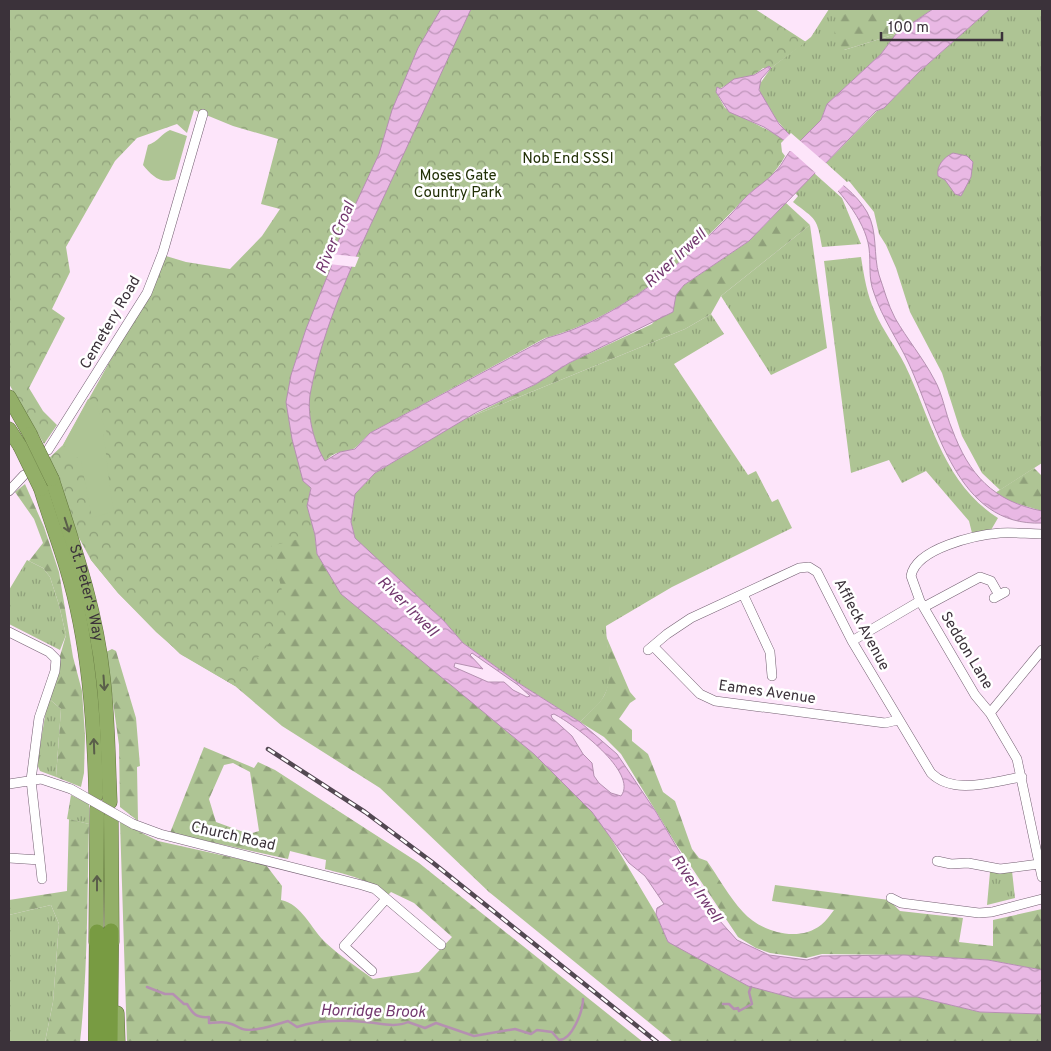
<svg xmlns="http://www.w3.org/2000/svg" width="1051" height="1051" viewBox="0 0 1051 1051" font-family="Overpass,sans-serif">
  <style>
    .grass { fill: url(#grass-tufts) }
    .forest { fill: url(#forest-firs); fill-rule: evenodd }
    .park { fill: url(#park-crowns) }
    .garden { fill: #aec494 }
    .water { fill: url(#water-waves); stroke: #b590b1; fill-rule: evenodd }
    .pier { fill: #fde5fa }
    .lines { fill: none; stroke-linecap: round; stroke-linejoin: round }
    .stream { stroke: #b590b1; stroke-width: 2.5 }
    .minor-casing { stroke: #735f71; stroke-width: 10 }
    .trunk-casing { stroke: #63763f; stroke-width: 15 }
    .motorway-casing { stroke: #63763f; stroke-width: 16 }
    .minor { stroke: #fff; stroke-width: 9 }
    .trunk { stroke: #93af68; stroke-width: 14 }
    .motorway { stroke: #789b42; stroke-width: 15 }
    .rail-casing { stroke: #534852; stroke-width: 4.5 }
    .rail { stroke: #fff; stroke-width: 2.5; stroke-dasharray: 8; stroke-linecap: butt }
    .minor-bridge-casing { stroke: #735f71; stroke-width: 10; stroke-linecap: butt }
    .trunk-bridge-casing { stroke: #63763f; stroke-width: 15; stroke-linecap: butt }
    .minor-bridge { stroke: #fff; stroke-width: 9 }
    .trunk-bridge { stroke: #93af68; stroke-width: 14 }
    .oneway { stroke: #5a5e4a }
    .labels { text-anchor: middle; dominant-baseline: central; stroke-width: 5; stroke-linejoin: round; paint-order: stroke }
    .park-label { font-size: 15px; fill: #213006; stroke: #fff }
    .street-label { font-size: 15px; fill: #3b323a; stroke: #fff }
    .water-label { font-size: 16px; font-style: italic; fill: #73396f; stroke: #fff }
  </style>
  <defs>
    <pattern id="grass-tufts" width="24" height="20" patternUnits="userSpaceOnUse" patternTransform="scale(1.25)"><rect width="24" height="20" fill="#aec494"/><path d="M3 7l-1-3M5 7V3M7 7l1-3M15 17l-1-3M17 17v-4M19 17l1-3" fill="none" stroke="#8fa07a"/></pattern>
    <pattern id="forest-firs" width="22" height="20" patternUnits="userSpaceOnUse" patternTransform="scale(1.25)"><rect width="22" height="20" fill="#aec494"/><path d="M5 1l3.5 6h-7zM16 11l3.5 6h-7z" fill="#8fa07a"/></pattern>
    <pattern id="park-crowns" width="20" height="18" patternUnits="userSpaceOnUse" patternTransform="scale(1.25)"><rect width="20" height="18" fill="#aec494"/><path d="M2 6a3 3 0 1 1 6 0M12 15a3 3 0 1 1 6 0" fill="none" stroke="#8fa07a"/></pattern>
    <pattern id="water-waves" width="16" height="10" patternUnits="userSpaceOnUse" patternTransform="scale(1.25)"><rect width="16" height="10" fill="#e9b8e4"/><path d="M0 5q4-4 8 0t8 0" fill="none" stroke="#be96ba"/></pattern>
  </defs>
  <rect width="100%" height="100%" fill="#fde5fa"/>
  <path class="grass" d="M829,9H854L849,14L844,50L896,34L881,54L827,104L821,120L798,143C785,130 759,103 759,85L771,68L811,37Z
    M990,9H1042V463L1000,490L982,473L962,436L942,373L910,312L896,268L886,245L879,234L874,212L849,181L847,182L826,163L877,111L884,108L920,71Z
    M814,173L842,198L861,244L822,247C817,217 816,220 793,202L798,196L795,193Z
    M810,225L827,348L771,375L721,296Z
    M861,257C864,276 867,295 875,312C883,331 896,347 905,365C932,421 943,483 998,518L991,530L972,533L969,521L926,471L902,483L889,460L851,473L824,261Z
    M711,314L724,334L674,364L748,475L756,471L772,502L778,499L792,528L672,587L606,626C606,648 616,676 604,696C599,706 587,714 580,722L517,682L463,643L444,621L369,552L355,538L351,522L355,494L375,473L463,420L685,329Z
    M27,560L43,568L50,577L59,605L66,635L60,650L9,624V590Z
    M48,698L61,709L56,777L40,771L37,764Z
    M71,795L89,804V824L67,819Z
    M1012,871L1015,898L987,905L990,872Z
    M51,905L59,924L53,1002L45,1042H9V915Z"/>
  <path class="forest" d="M854,9H933L896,34L844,50L834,38L836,19Z
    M786,203L810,225L721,296L711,314L685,329L463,420L536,384L569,363L652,324L684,285L749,241Z
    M63,445L315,535L317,554L593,808L656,914L668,942L793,998L917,997L980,1012L1042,1014V1042H673L489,892L380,788L282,726L235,686L181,654L156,632L118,593L91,560Z
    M1034,468L1042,476V511L1005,500L995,493Z
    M25,484L44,527L59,572L73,657L82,691L85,736L84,773L81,787L56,777L61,709L48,698L66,635L59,605L50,577L43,568L29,561L43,543L34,519L15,492Z
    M606,636L630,692L636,699L630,703L619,719L632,730V741L648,754L663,792L675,801L692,849L699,858L707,861C719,878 729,897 743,912C761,932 798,943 821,925C826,921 830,915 834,910L772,901L775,885L889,900L900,911L963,918L959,942L993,946V920L1042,909V970L988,960L904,955L822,954L806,958L770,953L756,948L738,937L674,841L621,754L604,737L580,722C587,714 599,705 604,696C613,678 608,654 606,636Z
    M112,649L116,651L136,718L140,766L137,767L138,821L120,807L119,745L106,652Z
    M204,747L254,768L258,762L275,770L419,863L643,1042H127L120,822L158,841L266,865L282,886L281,900C302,904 311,929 326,943C340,956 357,967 373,979L419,972L452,937L414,903L391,892L387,896C371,879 347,875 325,869L326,860L290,851L288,859L170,833ZM233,763L250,772L259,831L249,834L216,822L209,799L224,765Z
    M69,819L89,824C87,897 88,970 80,1042H45L53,1002L59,924L51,905L9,915V900L67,891Z"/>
  <path class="park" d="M9,9H755L806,42L771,68H763C750,81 728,80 716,92L725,108L785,139L781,143L782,152L785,156C779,167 772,176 761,185C756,189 750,192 746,197C690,256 626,317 545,338L370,433C365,437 358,447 353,449C346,452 338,451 331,456C304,480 307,504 315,535L271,546L289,619L235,686L180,654L118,593L91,560L72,525L47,460L63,445L124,336L148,298L166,256L186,262L230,269L262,236L280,209L261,204L278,139L233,126L194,110L187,133L177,124L137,138L115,161L66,247L70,272L52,309L65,318L29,388L43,411L57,425L44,444L9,384Z"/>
  <path class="garden" d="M170,130L187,136L175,179C161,185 151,175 143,165L148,145C158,142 162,133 170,130Z
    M88,399L94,400L107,433L103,435C108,460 108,486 114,511L92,518L81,461L63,445Z"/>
  <path class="water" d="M441,9H471C443,69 415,130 387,190C356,256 323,324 310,395C307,416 314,443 325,461L340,452L355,449L370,433L547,338C617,320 682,264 732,213C737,208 741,201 747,196C756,187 767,181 776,171C783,164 786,154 794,147L764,127L729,112L716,92L717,87L721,89L734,79L754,75L769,66L771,68L761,79L759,90L779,124L798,143L821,120L827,104L881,54L896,34L933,9H990L920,71L884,108L876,111L822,167C838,182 856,193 867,212C878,231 873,255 879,275C884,289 888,305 895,318C907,339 923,358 934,379C943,394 945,413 952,429C969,475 993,501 1042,511V523C957,527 937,425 909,364C898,340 882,318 874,293C868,278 871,263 869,248C865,219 838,189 818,170L749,241L684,285L676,295L673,312L569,363L536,384L477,412L375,473L355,494L351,522L355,538L444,621L463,643L517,682L580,722L617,754L656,812L698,883L710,910L737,940L769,955L807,960L821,956L904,955L988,960L1042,970V1014L980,1012L917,997L793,998L748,986L668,942L656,914L657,908L664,904L645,876L629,863L592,812L534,754L341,594L317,554L315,535L307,506L311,488L303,481L292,439L286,402L291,375L306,329L331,267L335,248L379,154L392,110L418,48ZM472,653L518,685L530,696L527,697L513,690L504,682H488L454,667L455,663L483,669L470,655ZM554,714C574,724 639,773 621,796L611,793L599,783L594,776L592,763L583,754L572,736L552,718L551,715Z
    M953,153L967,156L973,162L971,177L961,196L955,194L945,180L938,176C936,166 944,157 953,153Z"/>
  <path class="pier" d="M791,133L828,165L826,167L845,184L837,192L791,151H785L790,146L783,141Z
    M331,254L359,257L355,267L329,264Z"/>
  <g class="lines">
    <path class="stream" d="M147,987L165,994H173L184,1004H187C193,1014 196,1018 209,1017V1023C224,1022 228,1021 240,1028C250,1034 277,1024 288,1021L297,1027C317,1020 344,1020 366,1022C379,1023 396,1028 408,1022L425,1028L436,1023L474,1036L515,1029L531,1034L537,1030L552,1032L559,1040C572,1040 583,1011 583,999
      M723,1004H729L734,1009L738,1008L739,1011L752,1004L749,992L751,987"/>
    <defs>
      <path id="minor" d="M48,450L147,293L163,252L203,114
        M9,491L24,475
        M1042,534C1028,534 1014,532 1000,533C976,535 916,548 911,576L920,601L975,695L990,713L1017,759L1042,877
        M743,594L770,652L772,676
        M994,598L1005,592
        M924,607L980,577L991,581L999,595
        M9,632L49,652L56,659L55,671L39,718L31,780L42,879
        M852,641L920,601
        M653,646L700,694L715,701L885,723L898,720
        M648,650L667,634L691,618L799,568L809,567L817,572L852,641L931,773C954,796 994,781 1022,777
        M990,713L1042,650
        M9,784L41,779L71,789
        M133,824L160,834L362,885L375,889L441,945
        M9,858L40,860
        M937,861L951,864L968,863L1000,869L1039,864
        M891,898L901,903L979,913L992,912L1042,899
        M372,971L344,946L386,899"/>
      <g id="trunk">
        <path d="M9,397L30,434"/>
        <path d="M9,429L20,446"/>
        <path id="s1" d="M52,479C73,544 96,609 103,677C108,718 108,760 110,802"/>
        <path d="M41,489C49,516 59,542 67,569C89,642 94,719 96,795"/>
        <path d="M111,816L112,942"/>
        <path d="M96,942L97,808"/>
        <path d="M117,1013L118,1042"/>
      </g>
      <path id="motorway" d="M96,1042L97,932
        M110,1042L111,931"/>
    </defs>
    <use href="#minor" class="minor-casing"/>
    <use href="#trunk" class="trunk-casing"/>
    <use href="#motorway" class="motorway-casing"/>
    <use href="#minor" class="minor"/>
    <use href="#trunk" class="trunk"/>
    <use href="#motorway" class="motorway"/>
    <defs>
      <path id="rail" d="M268,749L365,812L432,862L657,1042"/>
    </defs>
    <use href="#rail" class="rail-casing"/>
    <use href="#rail" class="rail"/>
    <defs>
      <path id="minor-bridge" d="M71,789L133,824"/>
      <path id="trunk-bridge" d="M30,434L52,479
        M20,446L41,489"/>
    </defs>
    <use href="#minor-bridge" class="minor-bridge-casing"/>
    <use href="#trunk-bridge" class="trunk-bridge-casing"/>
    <use href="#minor-bridge" class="minor-bridge"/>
    <use href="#trunk-bridge" class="trunk-bridge"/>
  </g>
  <defs><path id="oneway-shaft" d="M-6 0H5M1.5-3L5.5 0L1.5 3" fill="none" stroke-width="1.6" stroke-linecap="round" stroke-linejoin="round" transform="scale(1.25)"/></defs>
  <g class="oneway">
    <use href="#oneway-shaft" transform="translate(67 525) rotate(72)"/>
    <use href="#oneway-shaft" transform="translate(104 683) rotate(86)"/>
    <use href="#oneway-shaft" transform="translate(94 746) rotate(-92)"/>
    <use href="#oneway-shaft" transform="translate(97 883) rotate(-90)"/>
  </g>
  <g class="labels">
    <g class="park-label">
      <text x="568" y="159">Nob End SSSI</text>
      <text x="458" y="176">Moses Gate<tspan x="458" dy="17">Country Park</tspan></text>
    </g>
    <g class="street-label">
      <text transform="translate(111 323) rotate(-60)">Cemetery Road</text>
      <text stroke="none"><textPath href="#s1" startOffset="119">St. Peter's Way</textPath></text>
      <text transform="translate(861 625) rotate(62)">Affleck Avenue</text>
      <text transform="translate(966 651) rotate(59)">Seddon Lane</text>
      <text transform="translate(767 693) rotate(8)">Eames Avenue</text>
      <text transform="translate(233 837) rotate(13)">Church Road</text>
    </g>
    <g class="water-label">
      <text transform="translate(336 238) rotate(-67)">River Croal</text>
      <text transform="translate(676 259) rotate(-43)">River Irwell</text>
      <text transform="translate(407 607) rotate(45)">River Irwell</text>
      <text transform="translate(696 889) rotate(56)">River Irwell</text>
      <text transform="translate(373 1012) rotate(1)">Horridge Brook</text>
    </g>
  </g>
  <rect width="1051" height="1051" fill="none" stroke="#3b323a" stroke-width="20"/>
  <path d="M881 32v8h121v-8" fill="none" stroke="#3b323a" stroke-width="2.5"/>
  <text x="888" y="32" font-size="15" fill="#3b323a" stroke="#ffffff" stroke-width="4" paint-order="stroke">100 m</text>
</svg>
